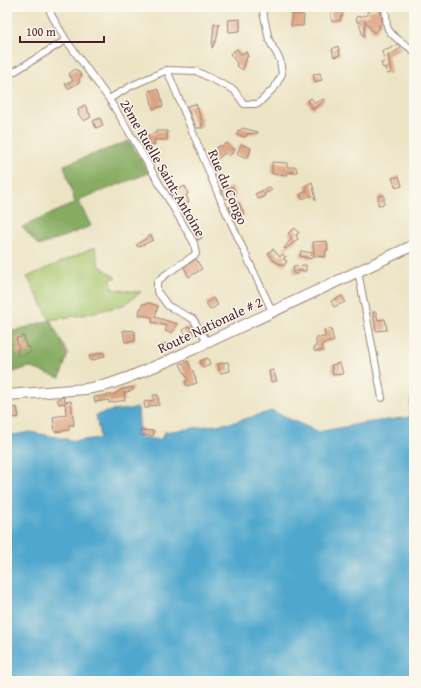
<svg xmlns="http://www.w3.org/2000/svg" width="421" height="688" viewBox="0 0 421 688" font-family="'Gentium Book Plus',serif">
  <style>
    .green { fill: #a8c76f; stroke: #79734d }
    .forest { fill: #86ac62; stroke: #686646 }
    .water { fill: #50a7cd; stroke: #4d637c }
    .building { fill: #dea482 }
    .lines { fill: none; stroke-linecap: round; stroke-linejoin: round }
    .street-casing { stroke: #9b8278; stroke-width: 8 }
    .primary-casing { stroke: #9b8278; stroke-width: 12 }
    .street { stroke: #fff; stroke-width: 6 }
    .primary { stroke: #fff; stroke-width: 10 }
    .labels { text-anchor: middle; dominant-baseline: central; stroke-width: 3; stroke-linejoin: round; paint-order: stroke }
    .street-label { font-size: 14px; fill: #4a1f2b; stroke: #fbf7ec }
  </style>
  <rect width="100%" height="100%" fill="#fbf7ec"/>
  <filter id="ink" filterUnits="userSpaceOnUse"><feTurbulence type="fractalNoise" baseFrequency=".025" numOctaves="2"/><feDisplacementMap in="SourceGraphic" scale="8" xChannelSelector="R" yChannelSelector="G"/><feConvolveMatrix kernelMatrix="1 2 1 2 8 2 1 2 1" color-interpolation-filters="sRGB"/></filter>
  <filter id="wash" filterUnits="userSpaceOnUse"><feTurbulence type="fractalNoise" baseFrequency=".012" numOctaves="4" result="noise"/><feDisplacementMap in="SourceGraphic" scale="16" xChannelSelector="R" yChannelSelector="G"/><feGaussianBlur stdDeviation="0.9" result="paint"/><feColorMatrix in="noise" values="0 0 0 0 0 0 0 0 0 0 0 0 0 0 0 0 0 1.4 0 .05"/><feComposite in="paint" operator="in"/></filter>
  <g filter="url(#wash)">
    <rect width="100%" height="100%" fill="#ece4c5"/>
    <path class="green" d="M95,247L99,265L116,278L111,279L112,289L141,292L124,305L83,315L50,320L27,277Z"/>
    <path class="forest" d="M129,141L149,173L78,200L91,226L39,246L22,227L75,203L64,165Z
      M50,320L68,354L60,378L29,367L7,374V333Z"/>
    <path class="water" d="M414,396V681H7V436L31,432L75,441L100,438L96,415L111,411L138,408L140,437L160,440L165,432L231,423L272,411L318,432L364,423L410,417L411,397Z"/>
    <g id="blocks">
      <path class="building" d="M330,7H341L343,16L340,17L341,20L332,22Z
        M376,7H380L382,24L378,26L380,28L374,33L365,21L364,37H363L359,22H357L356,17L368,15L367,11L377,9Z
        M292,14L304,15L303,26H291Z
        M240,19V31L229,32L228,20Z
        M214,23L219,24L217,38L212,48Z
        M397,44L401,48L391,54L388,55L391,73L387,74L386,67L383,68L381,63L385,62L382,51L389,49Z
        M338,46L340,55L334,57L332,49Z
        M237,49L241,54L246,52L248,57H247L243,70L236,65L237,63L230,54Z
        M75,69L77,71H78L82,76L79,79L80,82L68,89L65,84L73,81L69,74Z
        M320,73L322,80L315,82L313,74Z
        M157,89L160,92L163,106L153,109L149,91Z
        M311,98L315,103L324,99L325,100L313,109L307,102Z
        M196,104L202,121V128H196L194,121H193L187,106Z
        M85,105L91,117L84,121L79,115L78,109Z
        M100,118L103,125L96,128L93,121Z
        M242,128L258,132V133L247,134L246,137L237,135L238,130L240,131Z
        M156,131H167V140H154L155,144L145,146V141L149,140L148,135L156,133Z
        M227,143L235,150L229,156L225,153L215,161L213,157L215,155L212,151L219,146H222Z
        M241,144L251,148L248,158L237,154Z
        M272,162L287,163V167H296L297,172L287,173V175L272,174Z
        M399,176L402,186L396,188L392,178Z
        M312,182L316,200L312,195L302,199L300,194L307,191L305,186Z
        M185,186L188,194L186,195L189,202L178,207L170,193Z
        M232,186L236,195L226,199L222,190Z
        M270,187L272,190L264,194L265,196L258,199L255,194Z
        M384,195V204L378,205V196Z
        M239,203L244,214L234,218L229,207Z
        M197,226L202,238L198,240L194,227Z
        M295,228L299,233L296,235L298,239L285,249L284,248L292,238L288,233Z
        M151,235L153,240L138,247L136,245Z
        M327,241L328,250H326L325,257L314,256L313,242Z
        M273,249L280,257L282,254L286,257L283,259L287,261L284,266L274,261L268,253Z
        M301,251L312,253L311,259L300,256Z
        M196,259L202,269L189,277L184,267Z
        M306,265V271H298V274H294L293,266Z
        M342,296L345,302L334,307L331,301Z
        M213,298L218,305L210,310L206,303Z
        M149,303L158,306L155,317L177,324L172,333L165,331L167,326L152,322V317L139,315L140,308H142V304Z
        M373,312H376L378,320L385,319L387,330L376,331Z
        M189,326L194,335L187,338L183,330Z
        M331,329L334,341L322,344L323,351H314V347H316V338L325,337L324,330Z
        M123,330L135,331V341L125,342Z
        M24,336L26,347L29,346L31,352L18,356L16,350L19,349L16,338Z
        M168,343L170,350L163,352L161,345Z
        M103,352L105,356L91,361L89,356Z
        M208,358L210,365L203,368L200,361Z
        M188,361L191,369L193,371L197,383L187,386L185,381L188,380L180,364Z
        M228,362L230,371L220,373L218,364Z
        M340,363L343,374L333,375L331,365Z
        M273,370L277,381L271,382L269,371Z
        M133,387V390L124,393L125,400L109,403V400L95,402L94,397L116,394V392H119V390Z
        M153,395H158L159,405L149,406V408H145L144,402L154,400Z
        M64,397L65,402L71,401L74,425H69V430L55,432L53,417L66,415L65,403L59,404L57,399Z
        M17,407L19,417L14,418L12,408Z
        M140,430L154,431L153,436L140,435Z"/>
    </g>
  </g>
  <g filter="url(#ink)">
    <use href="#blocks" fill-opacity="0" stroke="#9b8278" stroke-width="1"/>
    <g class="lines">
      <defs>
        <path id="street" d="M48,7L52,16L66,40L109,99L125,125L194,243L196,254L165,275L157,282V291L168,306L193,319L207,341
          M384,7C388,16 385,23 388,29C395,41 407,43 414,52
          M167,70L221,201L272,311
          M7,76L66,40
          M109,99L131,86L167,70L196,71L234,90L244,104H258L275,87L282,74L280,60L269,40L262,7
          M358,271L382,398"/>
        <path id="primary" d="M7,395L86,389L107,385L127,378L170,360L414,245"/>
      </defs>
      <use href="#street" class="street-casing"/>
      <use href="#primary" class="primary-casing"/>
      <use href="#street" class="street"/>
      <use href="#primary" class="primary"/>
    </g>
  </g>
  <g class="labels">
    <g class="street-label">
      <text transform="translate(163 168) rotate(60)">2ème Ruelle Saint-Antoine</text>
      <text transform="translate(228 187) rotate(67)">Rue du Congo</text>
      <text transform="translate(210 325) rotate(-25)">Route Nationale # 2</text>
    </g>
  </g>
  <rect width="421" height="688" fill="none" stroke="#fbf7ec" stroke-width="24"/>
  <path d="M20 36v6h84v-6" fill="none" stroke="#4a1f2b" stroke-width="2"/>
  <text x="26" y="36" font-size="12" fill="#4a1f2b" stroke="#fbf7ec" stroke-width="3" paint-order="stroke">100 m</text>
</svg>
